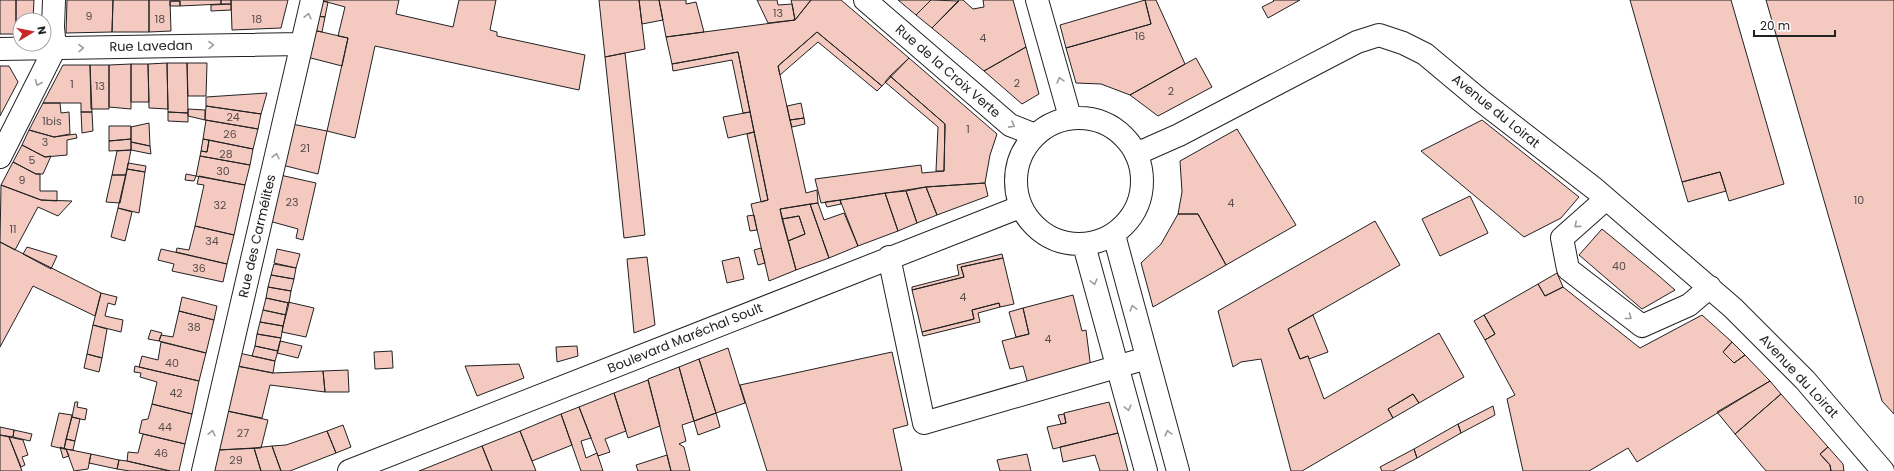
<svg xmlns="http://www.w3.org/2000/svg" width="1894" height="471" viewBox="0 0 1894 471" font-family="Poppins,sans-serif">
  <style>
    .building { fill: #f3c9c0; stroke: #222 }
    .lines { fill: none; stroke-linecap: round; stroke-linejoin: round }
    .minor-casing { stroke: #222; stroke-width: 24 }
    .major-casing { stroke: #222; stroke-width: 24 }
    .minor { stroke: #fff; stroke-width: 22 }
    .major { stroke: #fff; stroke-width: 22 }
    .oneway { stroke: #9c9c9c }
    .labels { text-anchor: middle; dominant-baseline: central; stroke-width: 3; stroke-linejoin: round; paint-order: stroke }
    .number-label { font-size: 11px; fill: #564c4a }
    .street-label { font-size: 13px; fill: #222; stroke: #fff }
  </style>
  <rect width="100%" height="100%" fill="#fff"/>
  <path class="building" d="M0,0H16V34H0Z
    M16,0H34L33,20H20V34H16Z
    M67,0H113L112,32L66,33Z
    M113,0H149V32H112Z
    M149,0H221V4L180,6V1H170L171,31L149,32Z
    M221,0H231V4H221Z
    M231,0H288L281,28L232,30Z
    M320,0H399L396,14L453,27L459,0H496L490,30L497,32V36L585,55L579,90L375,46L355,138L327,131L348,38L338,36L345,7Z
    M599,0H639L645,49L605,57Z
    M639,0H659L663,20L642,24Z
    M659,0H686V4L696,2L704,32L666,37Z
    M757,0H777L778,5L792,4L795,20L768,23Z
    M791,0H811L795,20L792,4Z
    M811,0H841L909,58L882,86L817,32L778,66L806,193L817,190L818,203L780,209L796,270L769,281L751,204L768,200L738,52L672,64L666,37L795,20Z
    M898,0H931L916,15Z
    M931,0L959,1L932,28L916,15Z
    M963,0L973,9L984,7L983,0H1013L1026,47L984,71L932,28L959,0Z
    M1145,0L1151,24L1066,48L1060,25Z
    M1145,0H1156L1185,64L1130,95L1101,84L1076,83L1066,48L1151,24Z
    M1273,0H1300L1268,18L1262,7L1274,1Z
    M1630,0H1731L1784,184L1729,201L1720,172L1682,182Z
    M1766,0H1894V414L1882,401Z
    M170,1H180V6H170Z
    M320,1L328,2L325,17L317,16Z
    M231,4V10L211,11V5Z
    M317,16L325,17L322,32L313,30Z
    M313,30L348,38L342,66L307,57Z
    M817,32L882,86L877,91L818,42L780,75L778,66Z
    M1026,47L1039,94L1022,104L984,71Z
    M738,52L750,112L743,113L732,60L673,71L672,64Z
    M625,53L645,235L624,238L605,57Z
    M909,58L997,134L990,155L985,183L926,187L821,203L815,179L921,165L922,173L944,171L945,124L890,76Z
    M1196,58L1212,87L1158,116L1130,95Z
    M167,63L168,109L149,108L148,64Z
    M167,63H187L188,113L168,112Z
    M187,63H207L206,96H188Z
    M131,64V109L109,107V65Z
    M131,64H148L149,102H131Z
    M63,65H90L92,112H81V103H43Z
    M90,65H109V109H91Z
    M0,66H9L18,82L0,116Z
    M890,76L945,124L944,171H936L938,127L885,82Z
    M267,93L261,114L206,106V97Z
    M43,103H60L61,113L69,112L70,134L54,137L29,130Z
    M801,103L804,118L790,120L787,106Z
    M206,106L261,114L258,129L205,120Z
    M188,109L205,110V120L188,116Z
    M81,112H92L93,131L82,133Z
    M168,112L188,113V122L168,121Z
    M750,112L754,132L728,138L723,117Z
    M804,118L805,124L792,127L790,120Z
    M206,120L258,129L253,149L203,139Z
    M1482,120L1579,197L1561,218L1524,237L1421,151Z
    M149,123L150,146L131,142V127Z
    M292,124L327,131L318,174L282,165Z
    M109,126H131V139L109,141Z
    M1237,129L1296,225L1226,265L1198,214H1178L1182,192L1180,161Z
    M29,130L54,137L76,134L77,138L67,140V155L45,157L22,145Z
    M754,132L768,200L761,202L747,134Z
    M131,139V150L109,151V141Z
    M203,139L209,140L207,152L201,151Z
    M209,140L253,149L250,165L200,156L201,151L207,152Z
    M131,142L150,146L151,154L131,150Z
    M22,145L45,157L51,156L43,174H36L13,162Z
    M131,150L126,175H112L117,151Z
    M200,156L250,165L245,185L196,176Z
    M13,162L36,174H40V191H57V201L41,200L1,185Z
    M128,163L146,166L145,172L127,169Z
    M127,169L145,172L139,213L118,208Z
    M1720,172L1726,191L1688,202L1682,182Z
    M186,174L196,176L194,181L185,180Z
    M112,175H126L120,203L106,202Z
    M280,175L316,183L303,240L296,238L298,229L269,221Z
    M199,176L245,185L234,235L195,226L204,185L197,184Z
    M985,183L988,196L937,215L926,187Z
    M1,185L41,200L72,201L58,216L38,207L15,250L0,242Z
    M926,187L937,215L917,223L906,191Z
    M906,191L917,223L898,231L885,193Z
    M885,193L898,231L858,246L840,200Z
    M1470,196L1488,233L1440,256L1422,219Z
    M840,200L841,204L827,207L825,202Z
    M818,203L824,220L844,213L858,246L829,258L810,204Z
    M810,204L829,258L796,270L788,241L805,234L799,216L782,219L780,209Z
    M118,208L132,212L125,241L111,237Z
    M1178,214H1198L1226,265L1153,307L1141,263L1161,244Z
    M754,215L757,230L750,231L747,216Z
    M799,216L805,234L788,241L782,219Z
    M1375,221L1400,265L1288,329L1300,359L1308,356L1324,399L1439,333L1464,377L1419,403L1413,394L1388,409L1393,418L1302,471H1291L1261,359L1241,362L1233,367L1218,311Z
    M195,226L234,235L227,264L176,252L177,248L189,250Z
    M1602,229L1659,276L1675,290L1642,309L1579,255Z
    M0,242L101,293L95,316L33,286L0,347Z
    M27,247L57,256L51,269L23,254Z
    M761,248L765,263L758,265L754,250Z
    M161,249L227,264L223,282L172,271L174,264L158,260Z
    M277,249L300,254L296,268L274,263Z
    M1002,254L1003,258L961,267L964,277L912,290V287L959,275L957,265Z
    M647,257L655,325L634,333L627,259Z
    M739,257L744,279L727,283L722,261Z
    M1003,258L1014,304L1000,307L999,303L972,310L974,319L922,332L912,290L964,277L961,267Z
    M274,264L296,268L294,279L271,275Z
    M1557,273L1563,287L1545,296L1538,284Z
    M271,275L294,279L291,291L268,287Z
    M1538,284L1545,296L1563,287L1640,348L1702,315L1732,342L1723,352L1734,363L1745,355L1770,381L1637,462L1628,448L1589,471H1523L1507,399L1515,395L1485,340L1495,334L1484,315Z
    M268,287L291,291L289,303L266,298Z
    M101,293L117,297L115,305L108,303L105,316L123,320L121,332L93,325Z
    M1073,295L1082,331L1086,330L1091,369L1028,384L1023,366L1010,369L1002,341L1029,334L1023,308Z
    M182,297L217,306L214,320L179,311Z
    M266,298L289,303L286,315L263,310Z
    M288,302L314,308L306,337L282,332Z
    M999,303L1000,307L978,313L980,322L923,336L922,332L974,319L972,310Z
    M1023,308L1029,334L1016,337L1009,312Z
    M263,310L286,315L283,326L260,322Z
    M179,311L214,320L206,353L159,341L161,335L173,337Z
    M1313,315L1328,352L1309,359L1308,356L1300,359L1288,329Z
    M1484,315L1495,334L1485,340L1474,321Z
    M260,322L283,326L281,338L257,334Z
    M93,325L107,329L102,358L87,354Z
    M151,330L162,333L159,341L148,339Z
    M257,334L281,338L278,351L255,346Z
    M280,341L302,346L298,358L277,353Z
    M161,342L206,353L199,381L139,367L142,356L158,360Z
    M1732,342L1745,355L1734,363L1723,352Z
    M255,346L278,351L275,361L252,356Z
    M577,346L578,356L557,362L556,347Z
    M728,348L745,403L716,413L699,359Z
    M392,351L393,368L375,369L374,352Z
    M892,352L908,425L893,429L902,471H767L740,385Z
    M239,353L275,361L273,373L237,366Z
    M87,354L102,358L99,372L84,368Z
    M699,359L716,413L694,421L679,367Z
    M519,364L524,378L477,396L465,366Z
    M135,366L199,381L192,414L152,404L157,382L140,377L141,373L134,372Z
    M237,366L273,373L323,371L325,392L270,385L262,418L227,411Z
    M679,367L694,421L682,425L686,441L679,444L684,447L690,471H671L648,379Z
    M348,370L349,392H325L323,371Z
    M648,380L660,426L628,438L614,393Z
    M1770,381L1781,394L1735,434L1717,412Z
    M614,393L626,431L605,439L610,452L598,456L579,407Z
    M1413,394L1419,403L1393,418L1388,409Z
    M1781,394L1828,447L1820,454L1830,465L1831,471H1766L1735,434Z
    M75,402H78L77,407L87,409L85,420L72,417Z
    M1109,402L1118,433L1053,449L1047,427L1066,423L1064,413Z
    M152,404L192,414L185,444L139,433L142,420L148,419Z
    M1493,406L1495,415L1461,433L1458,424Z
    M579,407L591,438L581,441L586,458L597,453L603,471H581L561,414Z
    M227,411L268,420L261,448L218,450Z
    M59,413L72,415L64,449L51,446Z
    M716,413L720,427L698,435L694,421Z
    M561,414L572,445L532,461L520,431Z
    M1064,414L1066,423L1061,424L1058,415Z
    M72,417L80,419L75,441L66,439Z
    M1458,424L1461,433L1417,458L1414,449Z
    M343,425L351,447L336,453L327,431Z
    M0,427L14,430L13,437L0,435Z
    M14,430L32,434L30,441L13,437Z
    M327,431L336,453L290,471H281L272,446L286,445Z
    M520,431L536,471H492L482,446Z
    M1118,433L1128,471H1100L1095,455L1063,462L1060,447Z
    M143,434L185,444L179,471H170L127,461L128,452L138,453Z
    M0,435L9,437L22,471H0Z
    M9,437L23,440L28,455L22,457L25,465L21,467Z
    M66,439L75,441L73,450L64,449Z
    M272,446L281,471H261L254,448Z
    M482,446L492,471H419Z
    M60,447L66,449L69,456L63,458Z
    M1828,447L1843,464L1844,471H1831L1830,465L1820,454Z
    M254,448L261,471H213L218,450Z
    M66,449L91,454L88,469L74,471Z
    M1414,449L1417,458L1393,471H1382L1380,467Z
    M91,454L119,460L117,469L89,463Z
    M1027,454L1031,471H1000L997,460Z
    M667,455L671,471H638L636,465Z
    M119,460L127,461L170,471H130L117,469Z"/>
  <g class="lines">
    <defs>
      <path id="minor" d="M865,0L1010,125L1035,135
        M0,49L302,44
        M1136,154L1179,135L1357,42L1379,35L1403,43L1425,54L1480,100L1595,189L1733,308L1805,380L1883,471
        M0,157L55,48L53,27L54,0
        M1606,199L1562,238L1568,269L1642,326L1689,305L1710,287
        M889,257L924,423L1147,358
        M203,471L312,0
        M349,471L1020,207"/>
      <path id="major" d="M1037,0L1070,117
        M1016 181a63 63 0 1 1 126 0a63 63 0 1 1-126 0Z
        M1114,235L1178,471
        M1084,245L1146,471"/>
    </defs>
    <use href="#minor" class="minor-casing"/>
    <use href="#major" class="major-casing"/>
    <use href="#minor" class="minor"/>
    <use href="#major" class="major"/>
  </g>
  <defs><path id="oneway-chevron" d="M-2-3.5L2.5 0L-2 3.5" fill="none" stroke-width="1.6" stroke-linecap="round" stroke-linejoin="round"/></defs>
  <g class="oneway">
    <use href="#oneway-chevron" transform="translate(308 16) rotate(-77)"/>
    <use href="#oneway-chevron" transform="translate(211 45) rotate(-1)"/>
    <use href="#oneway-chevron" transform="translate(81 48) rotate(-1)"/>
    <use href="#oneway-chevron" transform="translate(1060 80) rotate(-106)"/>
    <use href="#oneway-chevron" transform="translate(38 83) rotate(112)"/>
    <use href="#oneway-chevron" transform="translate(1012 125) rotate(28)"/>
    <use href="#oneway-chevron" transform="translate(276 156) rotate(-77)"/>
    <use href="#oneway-chevron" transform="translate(1577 225) rotate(139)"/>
    <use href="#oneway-chevron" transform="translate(1094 282) rotate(75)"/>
    <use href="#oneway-chevron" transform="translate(1133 308) rotate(-105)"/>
    <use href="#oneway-chevron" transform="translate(1629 317) rotate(38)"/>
    <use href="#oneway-chevron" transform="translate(1128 408) rotate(75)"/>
    <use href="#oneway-chevron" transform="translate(212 433) rotate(-77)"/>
    <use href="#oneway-chevron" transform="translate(1168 433) rotate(-105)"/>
  </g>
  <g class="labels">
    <g class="number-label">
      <text x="778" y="13">13</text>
      <text x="89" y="16">9</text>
      <text x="160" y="19">18</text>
      <text x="257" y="19">18</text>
      <text x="1140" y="36">16</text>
      <text x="983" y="38">4</text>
      <text x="1017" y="83">2</text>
      <text x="72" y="84">1</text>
      <text x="100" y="86">13</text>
      <text x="1171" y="91">2</text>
      <text x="233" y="117">24</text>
      <text x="52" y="121">1bis</text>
      <text x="968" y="129">1</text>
      <text x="230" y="134">26</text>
      <text x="45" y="142">3</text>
      <text x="305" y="148">21</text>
      <text x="226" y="154">28</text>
      <text x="32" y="160">5</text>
      <text x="223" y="171">30</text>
      <text x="22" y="180">9</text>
      <text x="1859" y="200">10</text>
      <text x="292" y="202">23</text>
      <text x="1231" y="203">4</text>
      <text x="220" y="205">32</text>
      <text x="13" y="229">11</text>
      <text x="212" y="241">34</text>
      <text x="1619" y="266">40</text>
      <text x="199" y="268">36</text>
      <text x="963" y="297">4</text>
      <text x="194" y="327">38</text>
      <text x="1048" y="339">4</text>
      <text x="172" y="363">40</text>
      <text x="176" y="393">42</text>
      <text x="165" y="427">44</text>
      <text x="243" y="433">27</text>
      <text x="161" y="453">46</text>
      <text x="236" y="460">29</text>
    </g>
    <g class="street-label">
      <text transform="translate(151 46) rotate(-1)">Rue Lavedan</text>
      <text transform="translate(948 71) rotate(41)">Rue de la Croix Verte</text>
      <text transform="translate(1496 111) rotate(39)">Avenue du Loirat</text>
      <text transform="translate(257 236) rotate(-77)">Rue des Carmélites</text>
      <text transform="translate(685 338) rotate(-22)">Boulevard Maréchal Soult</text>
      <text transform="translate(1799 376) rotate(47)">Avenue du Loirat</text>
    </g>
  </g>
  <g transform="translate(32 32) rotate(80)"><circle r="19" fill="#ffffff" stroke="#a7a7a7"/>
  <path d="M0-3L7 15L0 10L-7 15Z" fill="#c62828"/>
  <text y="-6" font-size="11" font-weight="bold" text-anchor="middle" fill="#222222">N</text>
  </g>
  <path d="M1754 30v6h81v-6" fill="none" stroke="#222222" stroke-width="2"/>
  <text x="1760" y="30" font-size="12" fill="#222222" stroke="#ffffff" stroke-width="3" paint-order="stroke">20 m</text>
</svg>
